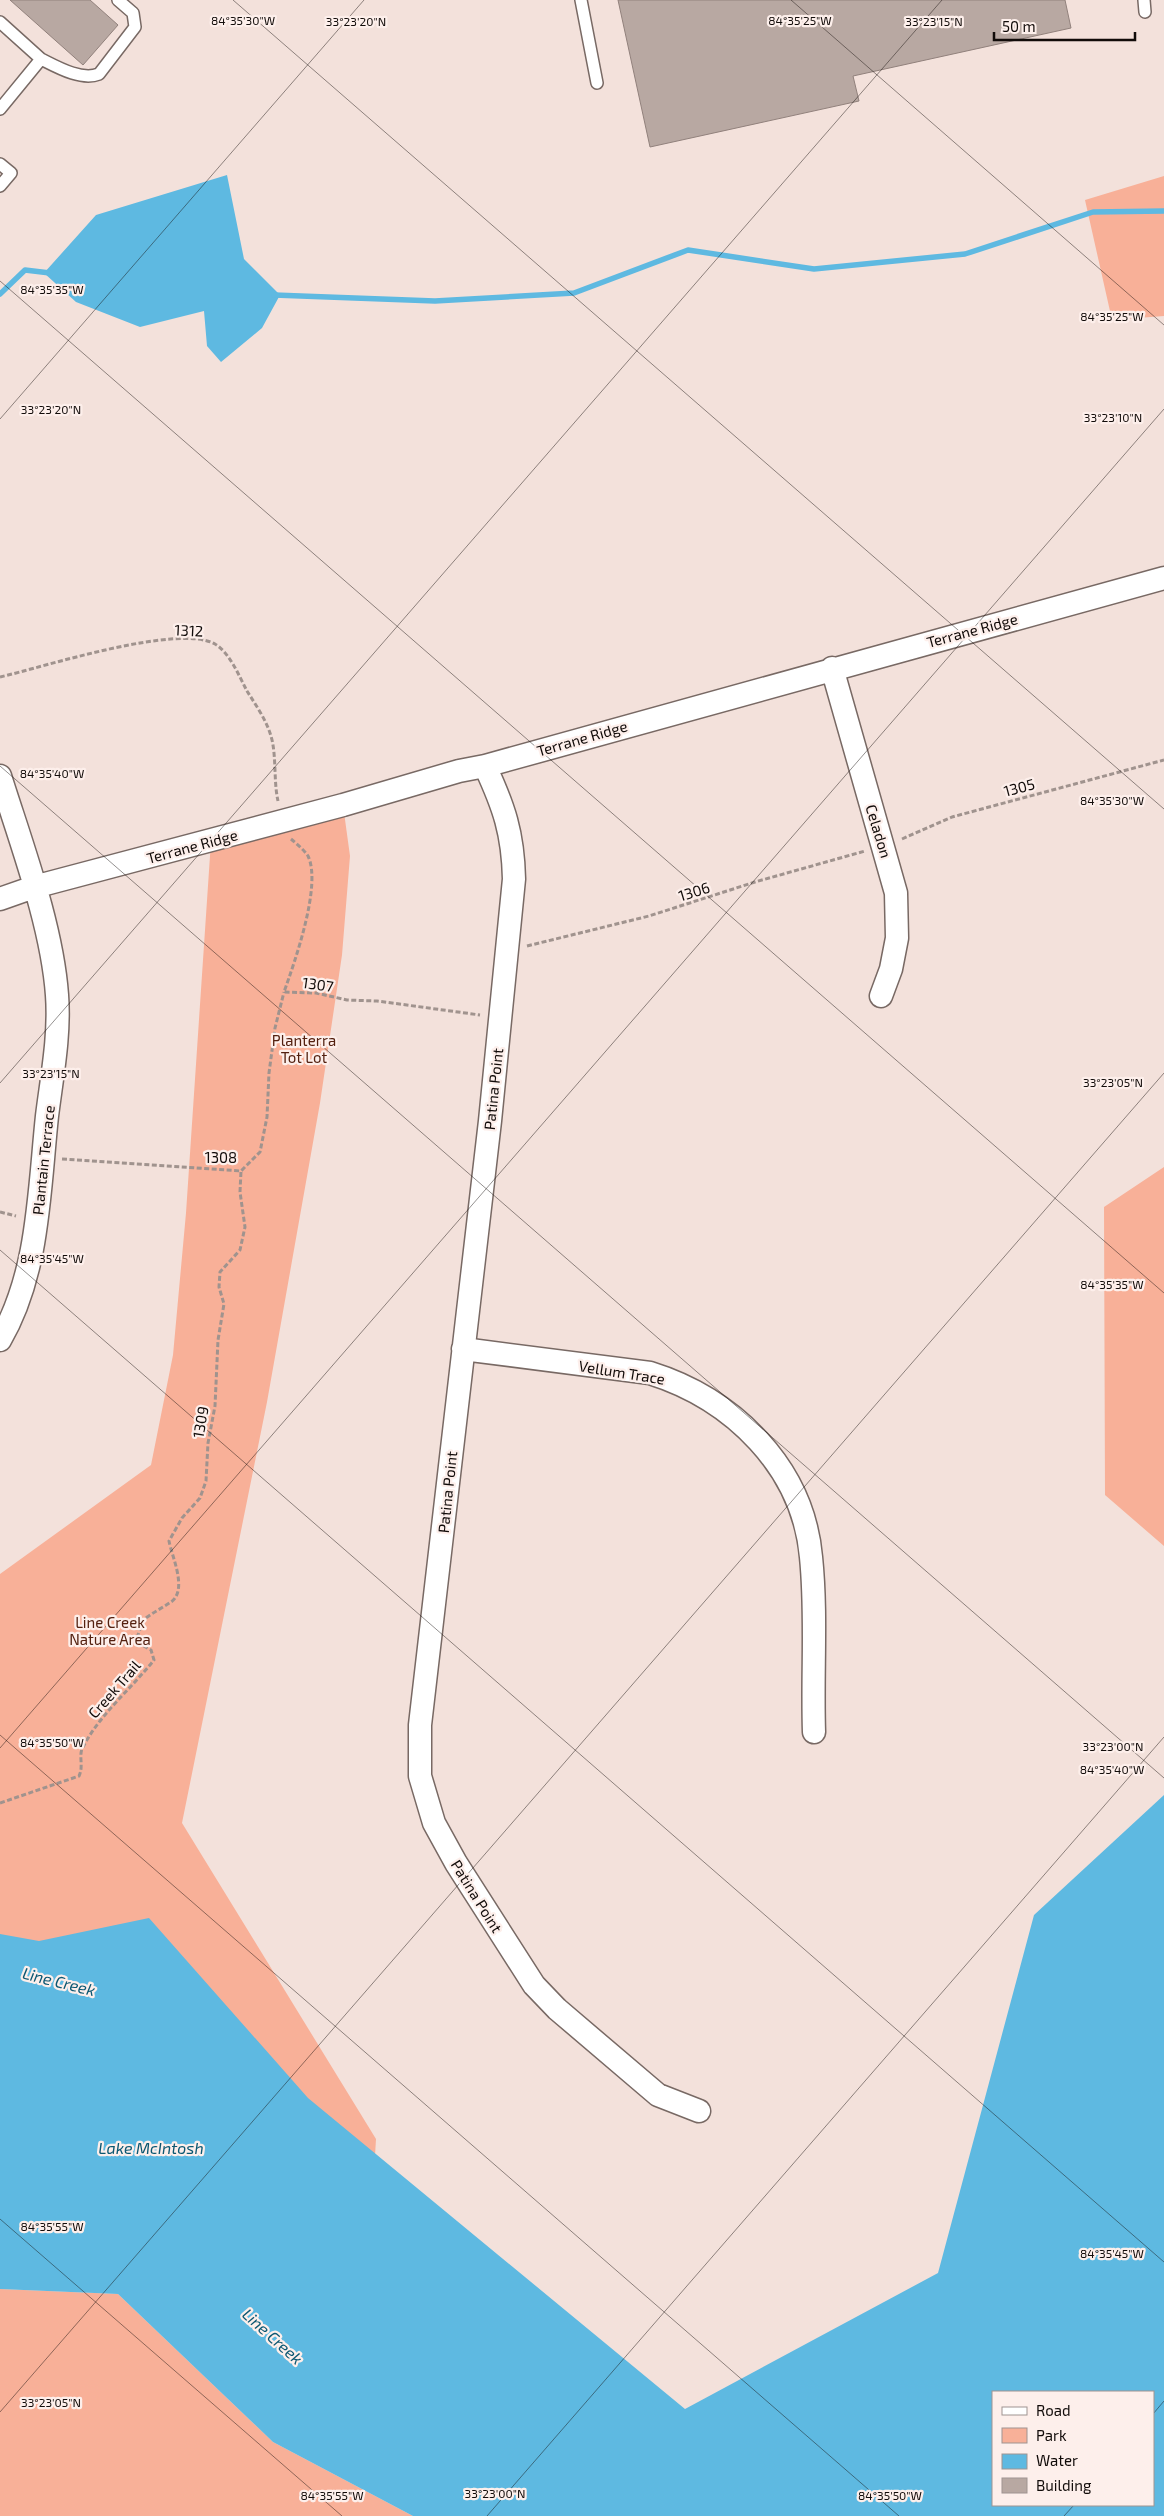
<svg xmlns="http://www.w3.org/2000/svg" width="1164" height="2516" viewBox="0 0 1164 2516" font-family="'Exo 2',sans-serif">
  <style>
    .green { fill: #f8b098 }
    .water { fill: #5eb9e1; fill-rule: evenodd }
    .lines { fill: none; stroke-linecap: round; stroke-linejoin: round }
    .stream { stroke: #5eb9e1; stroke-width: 5.5 }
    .building { fill: #b8a8a2; stroke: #91817c }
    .lane-casing { stroke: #786964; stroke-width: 14 }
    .street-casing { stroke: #786964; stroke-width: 25 }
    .path { stroke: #a0938e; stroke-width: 3; stroke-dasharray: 5 2.5; stroke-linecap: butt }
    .lane { stroke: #fff; stroke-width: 11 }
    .street { stroke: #fff; stroke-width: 22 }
    .ticks { fill: none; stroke: #110b09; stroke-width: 1; stroke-opacity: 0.45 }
    .labels { text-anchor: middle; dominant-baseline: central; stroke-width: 4.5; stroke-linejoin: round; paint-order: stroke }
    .street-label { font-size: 15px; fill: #110b09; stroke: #fdefeb }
    .park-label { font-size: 15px; fill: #542110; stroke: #fdefeb }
    .water-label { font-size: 16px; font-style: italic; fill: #0b5772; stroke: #fdefeb }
    .ticks-label { font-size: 12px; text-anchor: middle; fill: #110b09; stroke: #fdefeb; stroke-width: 4.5; stroke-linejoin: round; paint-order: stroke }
  </style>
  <rect width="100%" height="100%" fill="#f3e1db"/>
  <path class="green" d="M1164,176V316L1112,320L1085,200Z
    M343,805L350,856L342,955L320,1103L267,1402L182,1823L376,2139L359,2426L0,1980V1574L151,1465L173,1355L186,1213L211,841Z
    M1164,1167V1546L1105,1495L1104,1207Z
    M0,2289L118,2294L273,2442L413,2516H0Z"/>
  <path class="water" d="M227,175L244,259L280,295L262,328L221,362L207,346L204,311L140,327L76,302L44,273L96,215Z
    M1164,1795V2516H413L273,2442L118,2294L0,2289V1934L39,1941L149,1918L308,2098L685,2409L938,2273L1034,1915ZM1153,2392V2505H993V2392Z"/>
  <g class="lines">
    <path class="stream" d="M0,294L25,270L50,273
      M274,295L435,301L574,293L688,250L814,269L965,254L1093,212L1164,211"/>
  </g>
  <path class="building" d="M10,0H90L118,25L83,65Z
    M618,0H1065L1071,28L853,76L859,101L650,147Z"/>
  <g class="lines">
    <defs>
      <path id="lane" d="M581,0L597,83
        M1144,0L1145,12
        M0,22L41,59L0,109
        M41,59C57,67 81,81 99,74L135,27L133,13L118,0
        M0,164L11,173L0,186"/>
      <path id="street" d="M832,668L896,893L897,938L891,969L881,996
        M485,766C504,807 513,833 514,879L490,1121L420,1725V1776L434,1823L456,1863L534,1985L557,2009L658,2095L699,2111
        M0,776C21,843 52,925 57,995C60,1035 52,1076 47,1116C39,1191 39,1273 0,1340
        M0,899L34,887L343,805L459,771L485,766L1164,578
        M463,1349L650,1373C733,1399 803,1467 811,1557C817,1615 812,1673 814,1732"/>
    </defs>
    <use href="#lane" class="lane-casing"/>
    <use href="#street" class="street-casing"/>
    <path class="path" d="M0,677C44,667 178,623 215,644C230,653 239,676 247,691C257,707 270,725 273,745C276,764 274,783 278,801
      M291,839C297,844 304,850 308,856C322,885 295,961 284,992L316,993L347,1000L377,1001L480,1015
      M902,839L952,817L1164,760
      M527,946L649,916L755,882L865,851
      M62,1159L241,1171L260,1152L267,1117L269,1073L275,1028L284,992
      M0,1212L16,1216
      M0,1803L79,1776C84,1766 78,1755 83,1747C100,1714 131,1689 154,1660L151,1650L140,1644L138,1635L143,1620C152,1613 162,1608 171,1602C188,1590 172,1557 169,1541L182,1518L200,1498L206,1481L208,1443L215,1406L218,1340L224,1304L219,1287L220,1272L240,1250L245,1227L240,1192L241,1171"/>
    <use href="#lane" class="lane"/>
    <use href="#street" class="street"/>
  </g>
  <path class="ticks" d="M233,0L1164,809M791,0L1164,325M0,281L1164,1293M0,419L364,0M0,766L1164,1778M0,1083L942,0M0,1250L1164,2262M0,1735L899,2516M0,1748L1164,409M0,2219L342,2516M0,2412L1164,1073M1153,2414L1164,2401M487,2516L1164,1737M1064,2516L1074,2505"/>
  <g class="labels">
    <g class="street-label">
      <text transform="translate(189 630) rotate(3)">1312</text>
      <text transform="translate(972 630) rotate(-15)">Terrane Ridge</text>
      <text transform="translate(582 738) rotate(-16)">Terrane Ridge</text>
      <text transform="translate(1019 787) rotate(-15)">1305</text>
      <text transform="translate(879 831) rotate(73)">Celadon</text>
      <text transform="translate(192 846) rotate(-15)">Terrane Ridge</text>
      <text transform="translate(694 891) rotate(-17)">1306</text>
      <text transform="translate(318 984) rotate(8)">1307</text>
      <text transform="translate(493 1089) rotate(-84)">Patina Point</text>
      <text x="221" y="1157">1308</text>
      <text transform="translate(43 1160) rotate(-84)">Plantain Terrace</text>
      <text transform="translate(622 1372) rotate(9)">Vellum Trace</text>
      <text transform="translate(200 1422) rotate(-80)">1309</text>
      <text transform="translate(447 1492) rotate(-84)">Patina Point</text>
      <text transform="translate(114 1689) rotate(-49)">Creek Trail</text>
      <text transform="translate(477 1896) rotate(58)">Patina Point</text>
    </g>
    <g class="park-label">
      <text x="304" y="1040">Planterra<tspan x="304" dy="17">Tot Lot</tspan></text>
      <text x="110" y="1622">Line Creek<tspan x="110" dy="17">Nature Area</tspan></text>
    </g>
    <g class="water-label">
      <text transform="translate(59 1981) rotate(14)">Line Creek</text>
      <text x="151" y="2147">Lake McIntosh</text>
      <text transform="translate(273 2336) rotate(42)">Line Creek</text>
    </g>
  </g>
  <g class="ticks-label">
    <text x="243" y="25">84°35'30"W</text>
    <text x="800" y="25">84°35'25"W</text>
    <text x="356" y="26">33°23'20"N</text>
    <text x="934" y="26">33°23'15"N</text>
    <text x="52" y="294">84°35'35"W</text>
    <text x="1112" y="321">84°35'25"W</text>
    <text x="51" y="414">33°23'20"N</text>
    <text x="1113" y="422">33°23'10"N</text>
    <text x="52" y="778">84°35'40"W</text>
    <text x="1112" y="805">84°35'30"W</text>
    <text x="51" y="1078">33°23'15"N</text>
    <text x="1113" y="1087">33°23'05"N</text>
    <text x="52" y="1263">84°35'45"W</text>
    <text x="1112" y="1289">84°35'35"W</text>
    <text x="52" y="1747">84°35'50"W</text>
    <text x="1113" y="1751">33°23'00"N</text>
    <text x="1112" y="1774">84°35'40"W</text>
    <text x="52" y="2231">84°35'55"W</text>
    <text x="1112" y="2258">84°35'45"W</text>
    <text x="51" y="2407">33°23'05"N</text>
    <text x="495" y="2498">33°23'00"N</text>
    <text x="332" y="2500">84°35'55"W</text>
    <text x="890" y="2500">84°35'50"W</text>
  </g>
  <rect x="992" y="2391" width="162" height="115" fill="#fdefeb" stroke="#9f9491"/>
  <rect x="1002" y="2407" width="25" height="8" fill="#ffffff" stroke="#9f9491"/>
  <text x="1036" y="2416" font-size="15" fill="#110b09">Road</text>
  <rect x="1002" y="2428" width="25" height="15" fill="#f8b098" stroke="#9f9491"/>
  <text x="1036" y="2441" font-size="15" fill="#110b09">Park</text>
  <rect x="1002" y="2454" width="25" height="15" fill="#5eb9e1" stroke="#9f9491"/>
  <text x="1036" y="2466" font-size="15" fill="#110b09">Water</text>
  <rect x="1002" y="2478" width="25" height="15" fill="#b8a8a2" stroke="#9f9491"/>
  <text x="1036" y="2491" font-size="15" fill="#110b09">Building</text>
  <path d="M994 32v8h141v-8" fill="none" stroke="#110b09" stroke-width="2.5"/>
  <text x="1002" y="32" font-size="15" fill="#110b09" stroke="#fdefeb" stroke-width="4" paint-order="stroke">50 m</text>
</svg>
